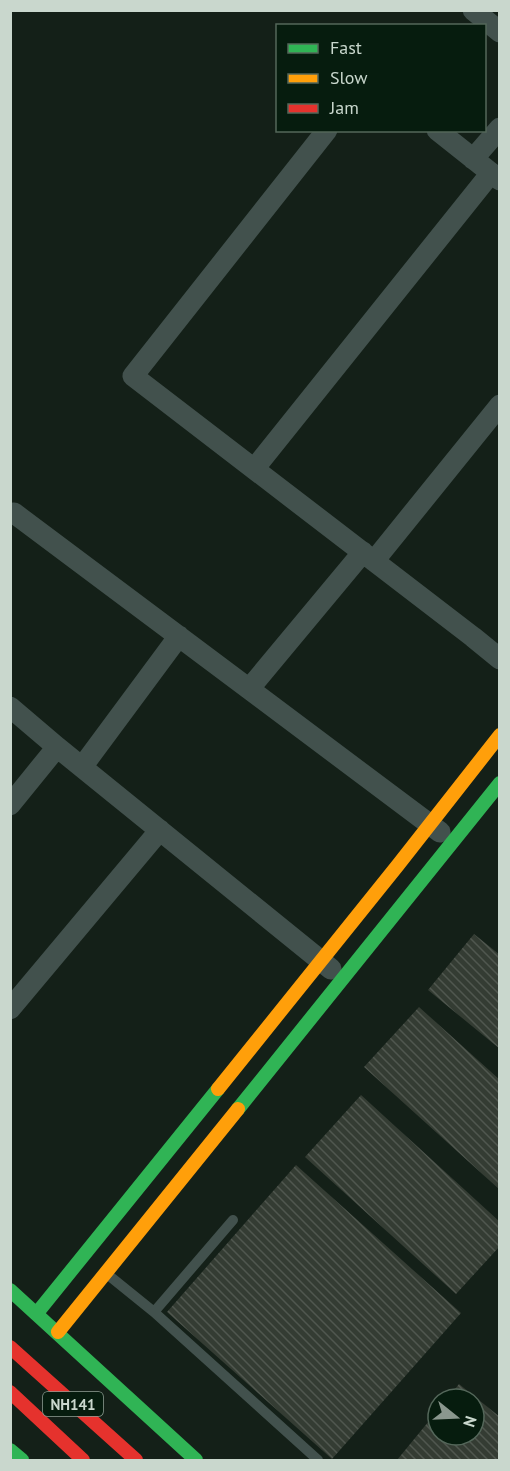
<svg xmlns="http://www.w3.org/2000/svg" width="510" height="1471" viewBox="0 0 510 1471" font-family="'PT Sans',sans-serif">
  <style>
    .building { fill: url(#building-back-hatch) }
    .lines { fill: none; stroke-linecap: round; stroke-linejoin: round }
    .lane { stroke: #42514d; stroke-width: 10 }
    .street { stroke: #42514d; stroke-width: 21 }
    .fast { stroke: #30b455; stroke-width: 14 }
    .slow { stroke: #ff9f0a; stroke-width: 14 }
    .jam { stroke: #e5322d; stroke-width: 14 }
    .labels { text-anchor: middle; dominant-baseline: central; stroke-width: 5; stroke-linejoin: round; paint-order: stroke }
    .shield { fill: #061c0e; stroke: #8e9f94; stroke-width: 1.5 }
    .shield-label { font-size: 15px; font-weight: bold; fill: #c9d7cd }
  </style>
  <defs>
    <pattern id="building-back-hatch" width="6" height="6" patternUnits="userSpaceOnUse" patternTransform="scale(1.5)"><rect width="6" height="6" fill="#343c33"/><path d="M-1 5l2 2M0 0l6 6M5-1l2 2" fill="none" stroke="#50574f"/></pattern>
  </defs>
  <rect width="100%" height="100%" fill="#142018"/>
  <path class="building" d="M474,934L500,955V1049L428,990Z
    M419,1007L500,1080V1190L364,1067Z
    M361,1095L500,1222V1246L456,1294L305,1157Z
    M296,1165L461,1313L332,1459L167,1312Z
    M459,1384L500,1417V1460H397L438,1410V1435H474V1399H447Z"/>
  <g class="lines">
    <path class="lane" d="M107,1274L154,1312L318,1460
      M154,1312L233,1220"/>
    <path class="street" d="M473,10L500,32
      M327,130L133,376L473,637L500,659
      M437,130L500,180
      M473,159L500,128
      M254,469L491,173
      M14,513L440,832
      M374,561L500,405
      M249,689L363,552
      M10,707L57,747L331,969
      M82,767L179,636
      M10,805L57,747
      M10,1009L160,830"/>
    <path class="fast" d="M238,1109L500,783
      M10,1290L196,1460
      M37,1313L218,1089
      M10,1450L22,1460"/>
    <path class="slow" d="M218,1089L398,865L500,735
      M58,1332L238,1109"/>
    <path class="jam" d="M10,1347L136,1460
      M10,1392L83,1460"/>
  </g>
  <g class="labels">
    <rect class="shield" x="43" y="1392" width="60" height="24" rx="4.5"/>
    <g class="shield-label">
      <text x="73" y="1404">NH141</text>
    </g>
  </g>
  <rect width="510" height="1471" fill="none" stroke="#c9d7cd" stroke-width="24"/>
  <rect x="276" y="24" width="210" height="108" fill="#061c0e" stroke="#54675a" stroke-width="1.5"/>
  <rect x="288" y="44" width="30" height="9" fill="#30b455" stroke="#54675a" stroke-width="1.5"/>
  <text x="330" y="54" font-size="18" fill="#c9d7cd">Fast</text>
  <rect x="288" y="74" width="30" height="9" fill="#ff9f0a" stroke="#54675a" stroke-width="1.5"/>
  <text x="330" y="84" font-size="18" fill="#c9d7cd">Slow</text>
  <rect x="288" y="104" width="30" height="9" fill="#e5322d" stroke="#54675a" stroke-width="1.5"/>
  <text x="330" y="114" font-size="18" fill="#c9d7cd">Jam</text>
  <g transform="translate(456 1417) rotate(108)"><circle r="28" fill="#061c0e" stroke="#54675a" stroke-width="1.5"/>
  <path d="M0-4.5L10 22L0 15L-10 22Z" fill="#8a978e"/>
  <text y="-9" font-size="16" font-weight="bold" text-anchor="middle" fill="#c9d7cd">N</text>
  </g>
</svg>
